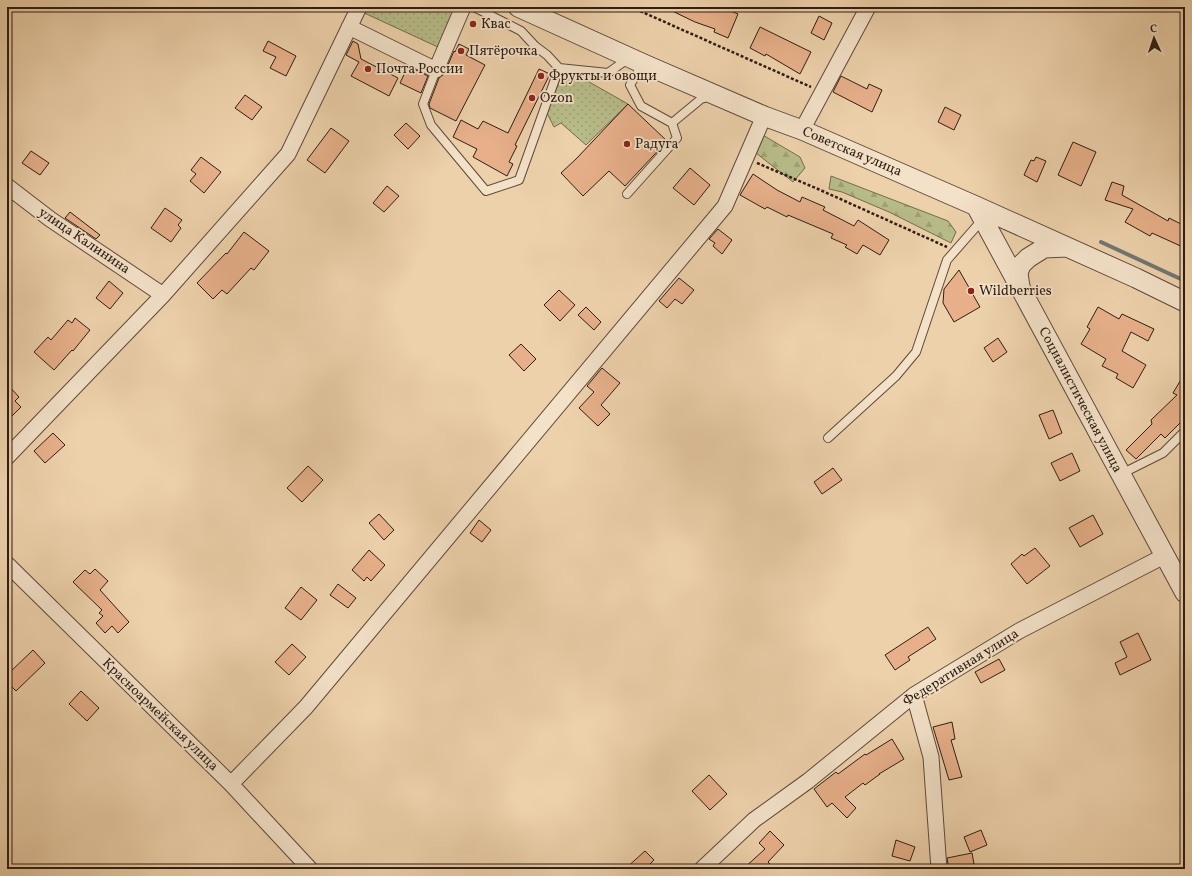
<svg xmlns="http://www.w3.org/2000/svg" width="1192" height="876" viewBox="0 0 1192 876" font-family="Vollkorn,serif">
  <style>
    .grass { fill: url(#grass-dots); stroke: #736c4e }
    .forest { fill: url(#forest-firs); stroke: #736c4e }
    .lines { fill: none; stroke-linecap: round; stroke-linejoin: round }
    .stream { stroke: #717873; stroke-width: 4 }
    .building { fill: #e7b08a; stroke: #2f1d14 }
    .service-casing { stroke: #5e4a3a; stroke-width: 10 }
    .minor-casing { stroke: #5e4a3a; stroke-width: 17 }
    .tertiary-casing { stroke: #5e4a3a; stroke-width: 21 }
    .path { stroke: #2f1d14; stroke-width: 2.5; stroke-dasharray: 3 2; stroke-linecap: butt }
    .service { stroke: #f3e1c8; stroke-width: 8 }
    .minor { stroke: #f3e1c8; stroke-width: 15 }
    .tertiary { stroke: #f3e1c8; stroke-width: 19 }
    .poi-dot { fill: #8f2418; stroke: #f3e1c8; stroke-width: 1.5 }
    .labels { text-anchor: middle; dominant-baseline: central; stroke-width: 3.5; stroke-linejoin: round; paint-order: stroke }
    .poi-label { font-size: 14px; fill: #2f1d14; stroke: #f3e1c8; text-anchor: start }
    .street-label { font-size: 14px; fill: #2f1d14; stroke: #f3e1c8 }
  </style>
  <defs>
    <pattern id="grass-dots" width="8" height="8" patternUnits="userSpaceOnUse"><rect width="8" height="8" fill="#b7bc89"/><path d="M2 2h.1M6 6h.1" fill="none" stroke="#9ea175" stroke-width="1.8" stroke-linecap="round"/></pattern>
    <pattern id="forest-firs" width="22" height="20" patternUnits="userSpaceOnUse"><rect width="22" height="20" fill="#b7bc89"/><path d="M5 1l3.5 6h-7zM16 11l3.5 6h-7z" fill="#9ea175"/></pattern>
  </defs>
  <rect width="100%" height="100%" fill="#edd1ab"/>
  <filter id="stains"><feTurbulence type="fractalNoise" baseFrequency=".005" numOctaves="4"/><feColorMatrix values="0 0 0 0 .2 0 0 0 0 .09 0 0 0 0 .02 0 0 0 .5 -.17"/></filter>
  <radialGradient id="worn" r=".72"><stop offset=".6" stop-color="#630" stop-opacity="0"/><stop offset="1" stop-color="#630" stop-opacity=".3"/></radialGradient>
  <path class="grass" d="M362,7H459L440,48L360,11Z
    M575,74L628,104L586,145L561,123L554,127L547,113L559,82Z"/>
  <path class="forest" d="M761,134L800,157L805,168L793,182L756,153Z
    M831,176L948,221L956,232L951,243L889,212L842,192L829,189Z"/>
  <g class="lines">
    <path class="stream" d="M1101,242L1185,281"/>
  </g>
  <path class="building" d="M664,7H721L738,14L728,38L714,32L715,29L695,22Z
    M819,16L832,23L824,40L811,33Z
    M760,27L811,52L800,74L766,54L765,56L750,48Z
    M268,41L296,56L286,76L270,68L276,57L263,51Z
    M353,41L358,44L361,59L398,78L389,96L351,76L359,62L346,55Z
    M459,44L469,49L466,55L485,65L456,121L430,108L429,104L439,78L444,74L454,51L455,52Z
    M408,66L428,76L421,93L400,83Z
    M539,69L550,74L515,145L517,146L509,162L513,164L507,176L473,157L477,149L453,137L461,120L478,129L483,121L508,133Z
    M841,76L867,89L869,84L882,90L872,112L833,92Z
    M245,95L262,107L252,120L235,108Z
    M628,104L667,141L625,186L609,171L583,196L561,173L577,158Z
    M945,107L961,115L954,130L938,122Z
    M406,123L420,136L408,149L394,135Z
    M331,128L349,141L325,173L307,160Z
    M1073,142L1096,152L1081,186L1058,175Z
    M31,151L49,163L40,175L22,163Z
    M201,157L221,172L204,193L190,181L196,174L191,170Z
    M1036,157L1046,161L1037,182L1024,175L1031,160L1034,161Z
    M690,168L710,185L694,205L673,188Z
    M753,174L777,190L800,202L802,197L825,207L823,210L854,226L858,220L889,240L880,255L863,245L857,254L845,247L847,245L831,238L833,234L788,215L787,217L767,207L765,209L740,195Z
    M1112,182L1124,186L1122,195L1168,221L1169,218L1185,226V248L1152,233L1150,236L1125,222L1133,209L1105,200Z
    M387,186L399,196L384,212L373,203Z
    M165,208L182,220L178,225L181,228L171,242L151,228Z
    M70,212L100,235L96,239L65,218Z
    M718,229L732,240L722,254L713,246L715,243L709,239Z
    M244,232L269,251L254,270L251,268L227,294L222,290L213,299L197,283L226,253L227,254Z
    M959,270L980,307L954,322L943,303L944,289Z
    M679,278L694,290L682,304L675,299L667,308L659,301Z
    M109,281L123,293L110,309L96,298Z
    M559,290L575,305L560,321L544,305Z
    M586,307L601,322L594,330L578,315Z
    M1098,307L1119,319L1122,314L1154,329L1148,341L1131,332L1122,351L1146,365L1133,388L1116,378L1118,374L1102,366L1106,359L1081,344L1090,329L1087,327Z
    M75,318L90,330L73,351L72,350L54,370L34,352L48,337L51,340L68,320L72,323Z
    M998,338L1007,352L993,362L984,348Z
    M521,344L536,359L524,371L509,355Z
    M602,368L620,383L601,405L610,414L598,426L579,408L594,392L587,386Z
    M1185,373V418L1165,438L1161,434L1136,459L1126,450L1152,424L1151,420L1177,395L1173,393Z
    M7,384L19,397L15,401L21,407L12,416L7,411Z
    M1053,410L1062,433L1049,439L1039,415Z
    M53,433L65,445L45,463L34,451Z
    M1072,453L1080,471L1060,481L1051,463Z
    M308,466L323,480L302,502L287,488Z
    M833,468L842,480L822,494L814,482Z
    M379,514L394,530L384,540L369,523Z
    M1093,515L1103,534L1080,547L1069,528Z
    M479,520L491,530L482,542L470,533Z
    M1035,548L1050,566L1027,584L1011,564L1022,554L1024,556Z
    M369,550L385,565L371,581L367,577L364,581L352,570Z
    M95,569L108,581L100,590L129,622L118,633L112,626L105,633L96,623L103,616L99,613L102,610L73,582L85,570L90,574Z
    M338,584L356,598L348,608L330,595Z
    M301,587L317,600L301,620L285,608Z
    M928,627L936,639L908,657L910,660L895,670L885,655Z
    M1138,633L1151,660L1120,675L1115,663L1127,657L1120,642Z
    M292,644L306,657L289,675L275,662Z
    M33,650L45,663L16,691L7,682V675Z
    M999,659L1005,670L981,683L975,672Z
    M81,691L99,708L87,721L69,704Z
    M952,722L955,739L951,740L962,777L949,780L933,727Z
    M892,739L904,759L879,774H880L865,785L863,783L845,797L856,808L847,818L832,803L827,807L814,789L836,772L838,774L865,754L866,755Z
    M709,775L727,794L710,810L692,791Z
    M981,830L987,845L970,852L964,837Z
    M770,831L784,845L768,862L770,864L764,869H743L765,849L759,843Z
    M896,840L915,847L910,861L892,856Z
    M645,851L654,860L645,869H625Z
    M972,853L974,864L949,869L947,858Z"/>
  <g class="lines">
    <defs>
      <path id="service" d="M474,7L521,31L535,46L547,55L559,68L608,73L629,58
        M639,62L638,72L630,85L641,106L672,123L701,99L711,96
        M436,70L423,104L431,125L486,191L519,180L559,68
        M627,194L677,138L672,123
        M828,438L896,376L916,352L947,260L982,220
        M1121,474L1163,453L1185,431"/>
      <path id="minor" d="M349,27L436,70L463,7
        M802,130L868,7
        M7,186L50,219L163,295
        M7,457L163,295L288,154L359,7
        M7,564L231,784L310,869
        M914,695L931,757L939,869
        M231,784L306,707L725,206L764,116
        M702,869L754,820L808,781L914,695L1019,631L1164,556"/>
      <path id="tertiary" d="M518,7L646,65L764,116L802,130L976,206L1136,278L1185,302
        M976,206L1185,593
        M1020,287L1018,273L1021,265L1028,258L1044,248L1067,247"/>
    </defs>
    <use href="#service" class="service-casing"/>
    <use href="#minor" class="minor-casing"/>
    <use href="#tertiary" class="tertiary-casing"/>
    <path class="path" d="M631,7L811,87
      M757,163L818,189L947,247"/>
    <use href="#service" class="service"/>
    <use href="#minor" class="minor"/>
    <use href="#tertiary" class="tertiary"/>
  </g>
  <g class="poi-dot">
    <circle cx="473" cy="24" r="4"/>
    <circle cx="461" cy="51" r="4"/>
    <circle cx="368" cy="69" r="4"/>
    <circle cx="541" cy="76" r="4"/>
    <circle cx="532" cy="98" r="4"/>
    <circle cx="627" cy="144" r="4"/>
    <circle cx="971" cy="291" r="4"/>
  </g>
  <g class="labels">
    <g class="poi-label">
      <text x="481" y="24">Квас</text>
      <text x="469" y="51">Пятёрочка</text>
      <text x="376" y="69">Почта России</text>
      <text x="549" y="76">Фрукты и овощи</text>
      <text x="540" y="98">Ozon</text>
      <text x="635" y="144">Радуга</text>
      <text x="979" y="291">Wildberries</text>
    </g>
    <g class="street-label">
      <text transform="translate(852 152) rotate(23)">Советская улица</text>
      <text transform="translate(84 241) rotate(34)">улица Калинина</text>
      <text transform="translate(1080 400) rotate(62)">Социалистическая улица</text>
      <text transform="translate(961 668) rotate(-32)">Федеративная улица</text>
      <text transform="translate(160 715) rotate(44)">Красноармейская улица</text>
    </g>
  </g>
  <rect width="1192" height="876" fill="none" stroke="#edd1ab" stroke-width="24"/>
  <rect x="8" y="8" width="1176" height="860" fill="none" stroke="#2f1d14" stroke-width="2"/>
  <rect x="12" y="12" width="1168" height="852" fill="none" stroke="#2f1d14"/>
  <g transform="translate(1154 38) rotate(357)" stroke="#f3e1c8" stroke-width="3" paint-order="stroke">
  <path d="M0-3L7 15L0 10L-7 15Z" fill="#2f1d14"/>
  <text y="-6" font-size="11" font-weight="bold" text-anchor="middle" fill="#2f1d14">С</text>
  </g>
  <rect width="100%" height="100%" filter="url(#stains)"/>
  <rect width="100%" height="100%" fill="url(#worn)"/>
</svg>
